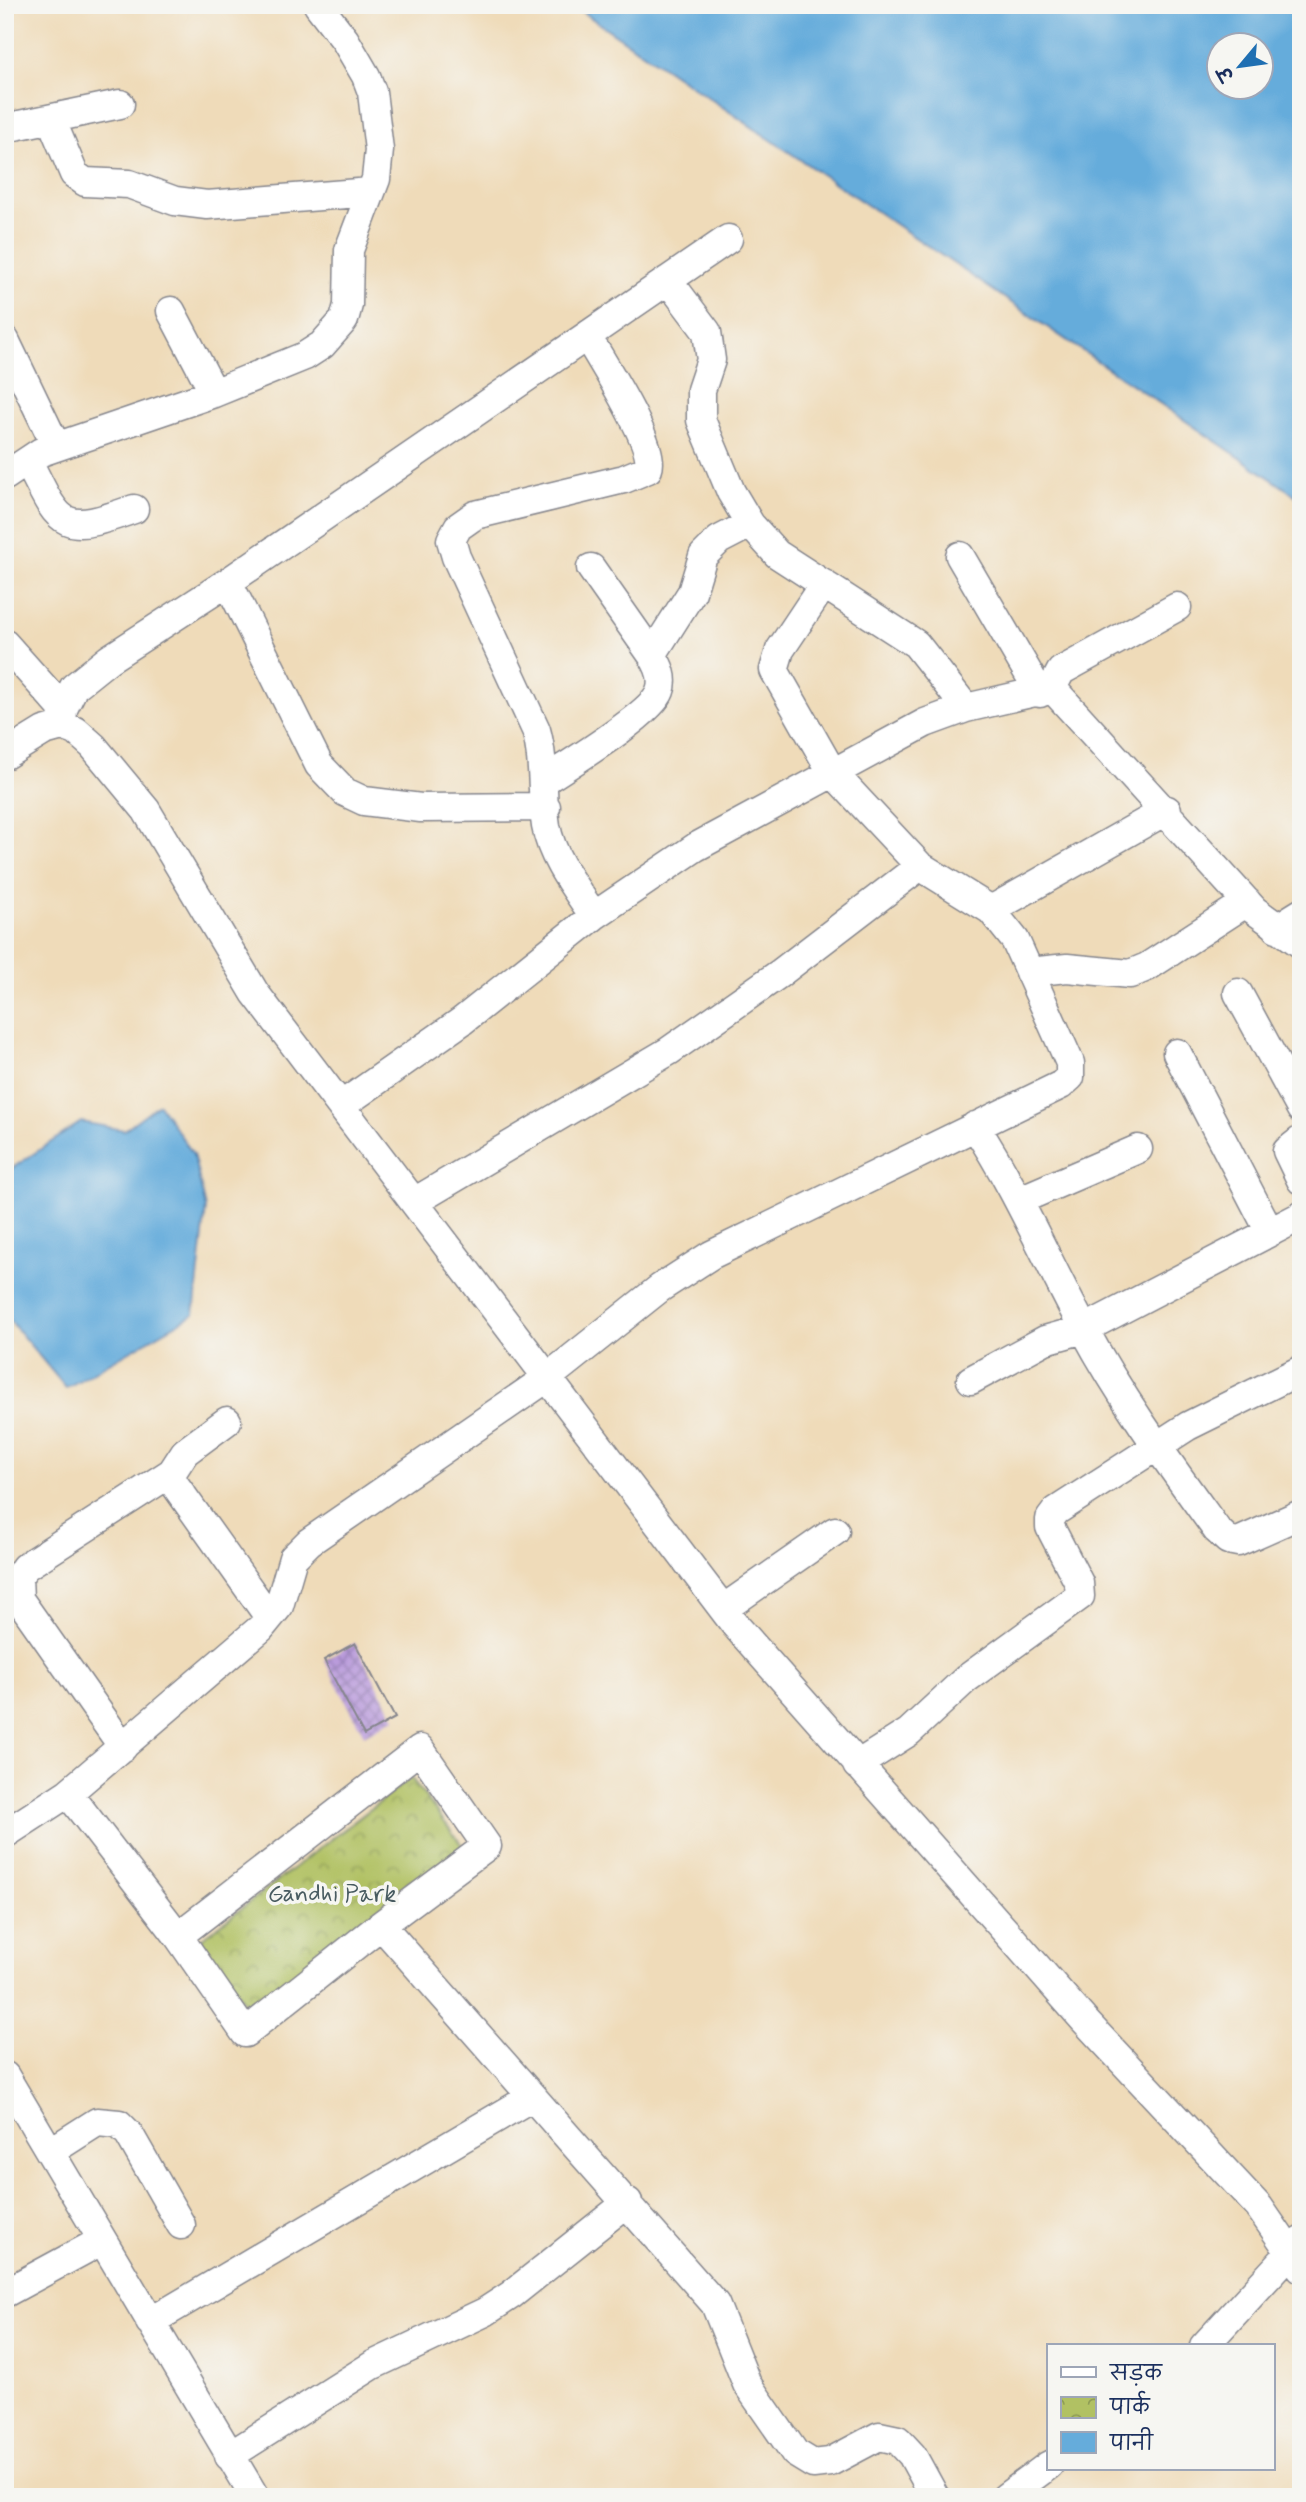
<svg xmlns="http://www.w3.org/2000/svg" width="1306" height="2502" viewBox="0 0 1306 2502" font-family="Mynerve,'Playpen Sans Deva',sans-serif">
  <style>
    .park { fill: url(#park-crowns); stroke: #667860; stroke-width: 2 }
    .water { fill: #65acdb; stroke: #406e9c; stroke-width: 2; fill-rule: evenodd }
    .building { fill: url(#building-cross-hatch) }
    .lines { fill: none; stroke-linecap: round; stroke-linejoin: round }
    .minor-casing { stroke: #85858c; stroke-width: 31 }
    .minor { stroke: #fff; stroke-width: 28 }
    .labels { text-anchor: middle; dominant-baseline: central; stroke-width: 7; stroke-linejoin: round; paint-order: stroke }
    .park-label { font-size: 24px; fill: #485b60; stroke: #f6f6f2 }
  </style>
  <defs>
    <pattern id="park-crowns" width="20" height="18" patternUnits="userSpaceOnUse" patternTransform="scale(1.75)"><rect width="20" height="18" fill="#b1c163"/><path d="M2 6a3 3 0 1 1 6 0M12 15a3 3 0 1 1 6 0" fill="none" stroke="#8f9d55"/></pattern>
    <pattern id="building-cross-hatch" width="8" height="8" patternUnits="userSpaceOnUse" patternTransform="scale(1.75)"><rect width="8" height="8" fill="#ba9bdc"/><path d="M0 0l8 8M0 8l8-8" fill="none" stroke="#967fb6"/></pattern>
  </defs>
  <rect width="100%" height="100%" fill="#f6f6f2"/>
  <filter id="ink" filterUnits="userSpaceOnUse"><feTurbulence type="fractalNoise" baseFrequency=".0143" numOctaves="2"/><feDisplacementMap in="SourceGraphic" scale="14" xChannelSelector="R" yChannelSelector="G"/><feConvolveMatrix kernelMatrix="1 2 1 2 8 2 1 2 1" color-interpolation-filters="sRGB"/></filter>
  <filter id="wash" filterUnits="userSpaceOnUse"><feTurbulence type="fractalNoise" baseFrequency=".00686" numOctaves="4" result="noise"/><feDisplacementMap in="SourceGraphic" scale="28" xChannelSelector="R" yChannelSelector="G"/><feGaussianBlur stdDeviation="1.57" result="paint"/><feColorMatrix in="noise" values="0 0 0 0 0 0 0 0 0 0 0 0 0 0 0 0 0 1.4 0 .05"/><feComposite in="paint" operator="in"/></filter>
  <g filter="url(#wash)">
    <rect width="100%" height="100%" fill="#efdbb9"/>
    <path class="park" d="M411,1778L465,1849L252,2013L200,1940Z"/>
    <path class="water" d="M572,5H1301V499ZM1218,46H1260V88H1218Z
      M159,1104L193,1154L206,1208L194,1314L66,1388L5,1315V1173L81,1122L124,1130Z"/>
    <g id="blocks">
      <path class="building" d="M355,1643L395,1718L364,1735L324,1660Z"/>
    </g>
  </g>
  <g filter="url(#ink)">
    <use href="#blocks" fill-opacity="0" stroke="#85858c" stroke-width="2"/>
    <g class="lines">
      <defs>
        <path id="minor" d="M51,119L74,174L85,182L129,184L175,201L207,205L371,192
          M5,128L120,104
          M668,280L707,332L711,360L701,390V420L731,492L750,524L777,554L916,644L966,708
          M171,311L214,393
          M587,336C601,361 657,446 648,469L624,479L475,515L458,527L451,540L456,557L536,730C545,762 541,794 546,826C552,859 576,889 594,916
          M5,340L56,446
          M28,461C61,528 61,535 134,509
          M5,476L41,452L214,393L305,356L322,345L344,320L348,305L349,250L376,179L379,150L372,92L366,76L345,40L318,5
          M960,556L1040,693
          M228,582L319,765L345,792L364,801L421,808L546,807
          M824,584L780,650L774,670L832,772L920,866
          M5,644L63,709
          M652,655L692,592L703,556L719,540L750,524
          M1052,688L1061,671L1072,665L1177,607
          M62,726L63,709L74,687L109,659L228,582L728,239
          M5,755L44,731L62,726L76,731L93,746L146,810L255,993L736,1626L1084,2020L1259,2207L1301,2268
          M545,780C569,764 652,714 660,691C665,678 659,666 652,655L591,568
          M991,910L1167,810
          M1277,928L1301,913
          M1029,972L1067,968L1130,974L1147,967L1247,902
          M1238,993L1301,1109
          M1177,1053L1270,1232
          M342,1105L462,1021L594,916L696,847L925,723L966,708L1052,688L1254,910L1301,944
          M975,1126C1017,1190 1047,1261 1084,1329C1122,1400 1170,1465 1217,1530L1228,1540L1238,1542L1301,1514
          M1301,1140L1287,1151L1301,1180
          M1020,1200L1138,1149
          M971,1380L1045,1340L1084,1329L1301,1216
          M227,1421L185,1452L172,1472L173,1482L269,1617
          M723,1609L835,1531
          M123,1747L19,1599L18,1577L25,1567L172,1472
          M420,1749L487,1846L381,1925L245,2033L178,1936Z
          M857,1765L909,1732L966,1679L1080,1596L1079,1583L1050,1527V1519L1056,1511L1188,1426L1301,1370
          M68,1793L261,1628L279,1606L293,1558L309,1542L547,1378L660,1288L711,1255L1061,1085L1070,1077V1063L1015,940L991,910L920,866L779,974L669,1051L414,1202
          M5,1834L68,1793L178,1936
          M381,1925L715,2304L747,2384L795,2453L813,2464L830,2462L879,2436L898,2440L912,2455L935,2497
          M5,2076L255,2497
          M50,2152L97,2122L119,2124L129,2134L181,2225
          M5,2293L101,2241
          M150,2322L532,2097
          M1204,2346L1301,2241
          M229,2456L373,2365L485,2312L511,2295L628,2202
          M1006,2497L1049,2465"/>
      </defs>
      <use href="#minor" class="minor-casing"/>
      <use href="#minor" class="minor"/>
    </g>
  </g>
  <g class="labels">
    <g class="park-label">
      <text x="332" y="1894">Gandhi Park</text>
    </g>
  </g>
  <rect width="1306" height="2502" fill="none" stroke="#f6f6f2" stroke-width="28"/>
  <rect x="1047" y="2344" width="228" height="126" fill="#f6f6f2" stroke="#9ea6b7" stroke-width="2"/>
  <rect x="1061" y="2367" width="35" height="10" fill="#ffffff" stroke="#9ea6b7" stroke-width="2"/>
  <text x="1110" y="2380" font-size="21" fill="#1b2f5e">सड़क</text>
  <rect x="1061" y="2397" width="35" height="21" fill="url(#park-crowns)" stroke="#9ea6b7" stroke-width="2"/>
  <text x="1110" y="2414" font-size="21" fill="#1b2f5e">पार्क</text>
  <rect x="1061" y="2432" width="35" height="21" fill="#65acdb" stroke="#9ea6b7" stroke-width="2"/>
  <text x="1110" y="2450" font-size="21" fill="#1b2f5e">पानी</text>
  <g transform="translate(1240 66) rotate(241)"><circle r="33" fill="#f6f6f2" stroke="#9ea6b7" stroke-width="2"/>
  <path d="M0-5L12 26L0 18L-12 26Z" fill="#1f6fb2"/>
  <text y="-10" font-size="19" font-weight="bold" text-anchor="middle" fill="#1b2f5e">उ</text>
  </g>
</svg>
